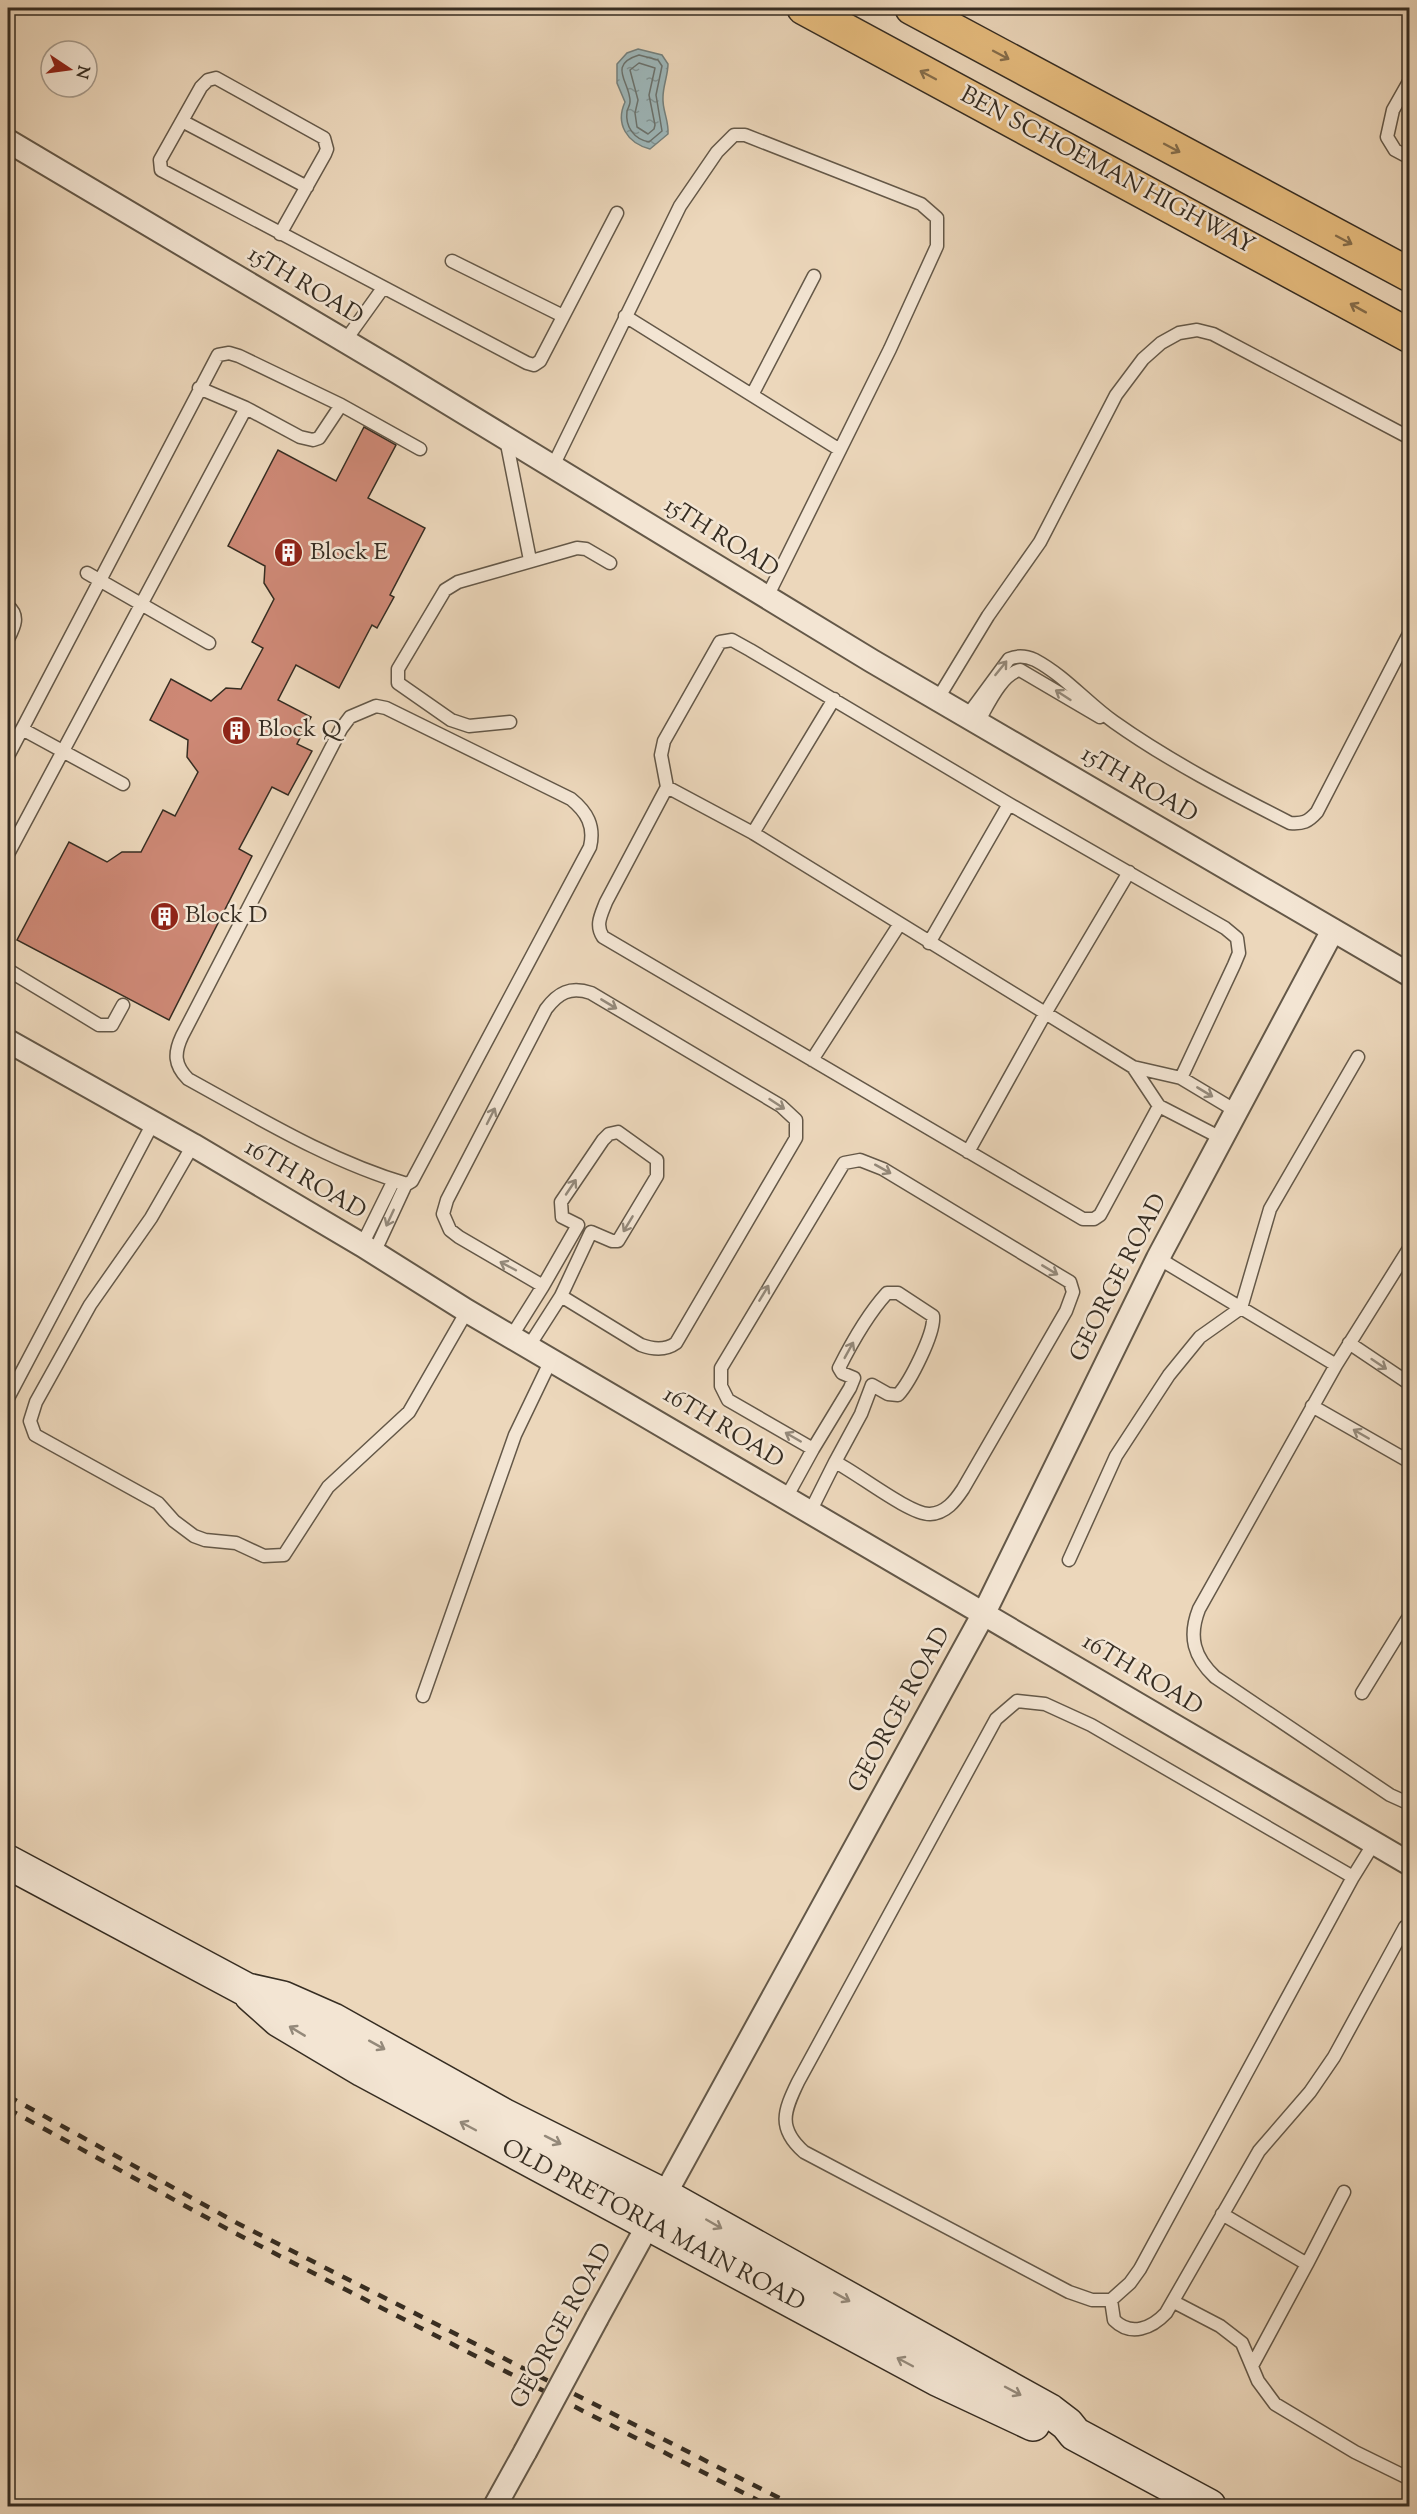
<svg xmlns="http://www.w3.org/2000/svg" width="1417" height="2514" viewBox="0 0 1417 2514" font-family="'Sorts Mill Goudy',serif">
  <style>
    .water { fill: url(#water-ripples); stroke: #74807d; stroke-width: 1.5 }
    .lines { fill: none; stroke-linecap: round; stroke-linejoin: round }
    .shore { stroke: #6a726e; stroke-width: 1.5 }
    .building { fill: #cd8875; stroke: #362d22; stroke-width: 1.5 }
    .service-casing { stroke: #645848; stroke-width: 15 }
    .minor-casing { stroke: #645848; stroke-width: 26 }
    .secondary-casing { stroke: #362d22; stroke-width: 36 }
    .motorway-casing { stroke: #362d22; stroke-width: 36 }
    .service { stroke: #f3e5d3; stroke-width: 12 }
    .minor { stroke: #f3e5d3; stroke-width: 22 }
    .secondary { stroke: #f3e5d3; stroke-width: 33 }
    .motorway { stroke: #e6bc7e; stroke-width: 33 }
    .rail { stroke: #362d22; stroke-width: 4.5; stroke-dasharray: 10 10; stroke-linecap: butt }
    .minor-bridge-casing { stroke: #645848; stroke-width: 26; stroke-linecap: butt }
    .minor-bridge { stroke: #f3e5d3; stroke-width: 22 }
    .oneway { stroke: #856d4b }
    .oneway2 { stroke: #94897a }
    .labels { text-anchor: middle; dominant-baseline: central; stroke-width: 5; stroke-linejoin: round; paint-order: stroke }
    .street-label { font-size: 24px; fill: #362d22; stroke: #f3e5d3 }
    .poi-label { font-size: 24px; fill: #362d22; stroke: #f3e5d3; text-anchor: start }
  </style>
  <defs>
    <pattern id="water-ripples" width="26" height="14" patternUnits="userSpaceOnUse" patternTransform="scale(1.5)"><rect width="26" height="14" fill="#9db7ba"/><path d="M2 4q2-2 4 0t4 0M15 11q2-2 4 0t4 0" fill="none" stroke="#819597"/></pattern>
  </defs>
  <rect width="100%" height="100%" fill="#ecd7bb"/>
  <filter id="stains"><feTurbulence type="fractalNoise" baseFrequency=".00333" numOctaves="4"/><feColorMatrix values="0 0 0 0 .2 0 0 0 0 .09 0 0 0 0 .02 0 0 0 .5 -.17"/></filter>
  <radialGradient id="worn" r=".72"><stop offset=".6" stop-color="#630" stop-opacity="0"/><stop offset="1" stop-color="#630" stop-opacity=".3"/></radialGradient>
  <path class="water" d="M638,49L662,55L668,64C668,75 663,86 663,97C662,110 669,120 668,134L650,149C627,143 615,124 625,102L617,83V64L627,53Z"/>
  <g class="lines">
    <path class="shore" d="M639,55L658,60L662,66L656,95L662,131L649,142C634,139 625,127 627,111C628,108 630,105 630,102C631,83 606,65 639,55Z
      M639,63L655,68L649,95L655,125L654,129L648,134L637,127L635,113L638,100L630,70Z"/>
  </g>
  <path class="building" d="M364,427L396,445L368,498L425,528L390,595L394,597L377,628L372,625L339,688L296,665L278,700L311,717L297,744L312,751L288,795L272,787L239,849L252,856L169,1020L17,940L69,842L107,862L122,852H141L163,810L175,816L198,772L187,757L188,740L150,720L171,679L211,701L226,688L241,689L263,648L252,642L274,599L264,583L265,566L228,546L278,450L336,481Z"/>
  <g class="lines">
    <defs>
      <path id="service" d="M1410,80L1393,110L1387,137L1395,150L1410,158
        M182,121L307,187
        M280,234L325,154L327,149L324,138L216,78L208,80L201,87L160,160L161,170L527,363L534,365L540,361L617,213
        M452,261L563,316
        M625,316L840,450
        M345,341L383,288
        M199,388L246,408L300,437L313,440L319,438L341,405
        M752,395L814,276
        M506,439L530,560
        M553,466L680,206L717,152L734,135H745L921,204L937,218V246L890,349L767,597
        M87,573L209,643
        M8,606C20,616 14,627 8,639
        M937,700L988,616L1040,542L1116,395L1143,359L1161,343L1179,333L1197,330L1213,334L1410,438
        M376,706L386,708L571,799C587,812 595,826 590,847L412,1181L407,1184C329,1161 259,1118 188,1079C174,1065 174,1053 182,1036L341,729L350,717Z
        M967,716L1009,659C1018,655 1026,656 1035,660C1065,676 1087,703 1114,722C1169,761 1231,793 1290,823C1303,824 1308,822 1317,812L1410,632
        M510,722L469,726L451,720L398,683V669L445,590L458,582L577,548L586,549L610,563
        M978,722C987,707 1001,674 1020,670L1100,717
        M22,729L123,784
        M8,756L218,355L229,353L239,356L341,405L420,449
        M667,787L753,833L1133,1067L1181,1078L1236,1111
        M753,833L834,699
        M8,854L246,408
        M929,943L1009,804
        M8,970L99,1025H112L123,1005
        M812,1060L899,925
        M1133,1067L1159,1106L1221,1138
        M1159,1106L1100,1215L1094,1219H1083L603,937C595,925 601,915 606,902L667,787L661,755L664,741L720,642L732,640L750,650L1009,804L1225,928L1237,938L1239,953L1234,965L1181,1078
        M193,1145L151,1218L90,1305L36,1402L30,1421L35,1435L158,1503L174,1521L194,1536L205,1540L236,1543L264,1556L284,1555L328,1487L409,1412L467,1311
        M968,1152L1046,1012L1129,872
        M362,1245L394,1180
        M374,1253L406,1184
        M1158,1258L1336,1365L1199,1609C1188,1637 1194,1657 1215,1677L1390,1795L1410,1804
        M543,1286L578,1225L562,1217L561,1202L603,1140L609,1134L618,1132L657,1160V1176L618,1241H612L591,1232L561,1296
        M511,1337L543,1286L459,1237L450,1230L443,1214L447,1200L546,1009C558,993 570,986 591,993L781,1106L796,1120V1138L676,1343C665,1351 652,1349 641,1345L561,1296L529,1346
        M1349,1343L1410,1384
        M1336,1365L1410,1247
        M8,1398L153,1123
        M1312,1406L1410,1462
        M813,1449L850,1388L854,1378L842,1373L839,1368C852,1342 867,1315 887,1293H898L933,1316C935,1333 910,1382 898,1395L888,1394L872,1385L861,1414L835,1462
        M786,1498L813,1449L728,1400L721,1386V1368L844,1163L860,1160L883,1169L1070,1282L1073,1292L1066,1311L963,1489C955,1501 946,1513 930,1514C910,1515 856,1472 835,1462L810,1512
        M1069,1560L1116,1456L1169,1375L1200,1337L1241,1308L1270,1209L1358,1057
        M1362,1693L1410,1615
        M423,1696L515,1435L552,1358
        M1353,1877L1091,1725L1045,1704L1017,1701L996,1719L798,2082C784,2111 777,2128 804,2152L1069,2292L1092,2300H1111L1130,2283L1140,2269L1353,1877L1374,1843
        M1222,2214L1307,2264L1252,2366
        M1307,2264L1344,2192
        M1111,2300L1114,2320C1131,2337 1152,2328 1166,2313L1259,2151L1310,2092L1334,2057L1405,1927
        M1174,2302L1220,2326L1242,2343L1258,2381L1275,2404L1355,2452L1410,2479"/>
      <path id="minor" d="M8,141L399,373L872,661L1410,975
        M8,1041L193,1145L362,1245L467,1311L1410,1864
        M597,2318L984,1613L1158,1258L1333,930
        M495,2506L525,2452"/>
      <path id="secondary" d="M8,1862L247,1990L283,1998L333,2020L503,2115L663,2195L1050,2411L1067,2424L1075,2434L1209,2506
        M251,1995L279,2020L363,2070L937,2379L1033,2424"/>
      <path id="motorway" d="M804,8L1410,336
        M912,8L1410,275"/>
    </defs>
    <use href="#service" class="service-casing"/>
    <use href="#minor" class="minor-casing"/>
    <use href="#secondary" class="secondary-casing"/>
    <use href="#motorway" class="motorway-casing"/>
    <use href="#service" class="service"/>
    <use href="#minor" class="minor"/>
    <use href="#secondary" class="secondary"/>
    <use href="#motorway" class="motorway"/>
    <path class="rail" d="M8,2096L237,2223L795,2506
      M8,2109L233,2232L769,2506"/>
    <defs>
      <path id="minor-bridge" d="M525,2452L597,2318"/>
    </defs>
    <use href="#minor-bridge" class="minor-bridge-casing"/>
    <use href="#minor-bridge" class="minor-bridge"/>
  </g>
  <defs><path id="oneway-shaft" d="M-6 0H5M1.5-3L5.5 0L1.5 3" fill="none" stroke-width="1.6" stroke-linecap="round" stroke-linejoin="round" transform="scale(1.5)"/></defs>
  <g class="oneway">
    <use href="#oneway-shaft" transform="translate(1001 55) rotate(28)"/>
    <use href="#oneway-shaft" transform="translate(928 75) rotate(-152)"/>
    <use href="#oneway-shaft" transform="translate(1172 148) rotate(28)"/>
    <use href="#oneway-shaft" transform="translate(1344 240) rotate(28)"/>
    <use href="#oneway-shaft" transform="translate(1358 308) rotate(-151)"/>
  </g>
  <g class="oneway2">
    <use href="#oneway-shaft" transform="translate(1001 668) rotate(-51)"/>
    <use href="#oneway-shaft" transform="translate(1063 695) rotate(-147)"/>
    <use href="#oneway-shaft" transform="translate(609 1004) rotate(31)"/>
    <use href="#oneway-shaft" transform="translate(1205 1092) rotate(31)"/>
    <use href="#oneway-shaft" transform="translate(777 1104) rotate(33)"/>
    <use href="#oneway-shaft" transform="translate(491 1116) rotate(-63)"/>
    <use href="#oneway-shaft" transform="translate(883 1169) rotate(29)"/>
    <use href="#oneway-shaft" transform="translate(571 1187) rotate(-56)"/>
    <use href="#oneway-shaft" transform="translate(390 1218) rotate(115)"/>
    <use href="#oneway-shaft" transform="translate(628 1224) rotate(121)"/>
    <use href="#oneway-shaft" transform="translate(508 1266) rotate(-152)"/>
    <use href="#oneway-shaft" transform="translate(1050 1270) rotate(31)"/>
    <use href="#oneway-shaft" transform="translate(764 1293) rotate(-59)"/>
    <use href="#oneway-shaft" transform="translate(849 1350) rotate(-61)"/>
    <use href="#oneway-shaft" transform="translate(1379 1364) rotate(34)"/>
    <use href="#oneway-shaft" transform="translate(1361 1434) rotate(-150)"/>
    <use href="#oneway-shaft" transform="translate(793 1437) rotate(-150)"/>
    <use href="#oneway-shaft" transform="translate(297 2031) rotate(-149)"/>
    <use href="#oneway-shaft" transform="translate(377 2045) rotate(29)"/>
    <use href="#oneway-shaft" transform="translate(468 2126) rotate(-152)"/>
    <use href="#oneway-shaft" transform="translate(553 2140) rotate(27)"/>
    <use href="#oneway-shaft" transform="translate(714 2224) rotate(30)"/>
    <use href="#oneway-shaft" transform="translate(842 2297) rotate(29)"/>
    <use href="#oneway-shaft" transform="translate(905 2362) rotate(-152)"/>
    <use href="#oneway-shaft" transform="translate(1013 2391) rotate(28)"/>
  </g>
  <defs>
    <symbol id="building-disc" viewBox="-11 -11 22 22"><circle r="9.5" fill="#8f2418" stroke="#f3e5d3"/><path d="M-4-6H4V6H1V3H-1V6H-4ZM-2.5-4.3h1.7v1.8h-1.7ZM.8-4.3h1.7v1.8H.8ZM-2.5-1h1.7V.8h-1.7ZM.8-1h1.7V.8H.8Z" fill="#fff"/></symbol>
  </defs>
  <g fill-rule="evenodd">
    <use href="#building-disc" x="272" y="536" width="33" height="33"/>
    <use href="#building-disc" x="220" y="714" width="33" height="33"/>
    <use href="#building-disc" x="148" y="900" width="33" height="33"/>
  </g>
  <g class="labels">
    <g class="street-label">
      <text transform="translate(1107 171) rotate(28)">BEN SCHOEMAN HIGHWAY</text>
      <text transform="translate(305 286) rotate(31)">15TH ROAD</text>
      <text transform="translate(721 538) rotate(32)">15TH ROAD</text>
      <text transform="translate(1139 785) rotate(30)">15TH ROAD</text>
      <text transform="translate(305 1180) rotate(30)">16TH ROAD</text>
      <text transform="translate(1119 1278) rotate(-63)">GEORGE ROAD</text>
      <text transform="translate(723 1428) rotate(31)">16TH ROAD</text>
      <text transform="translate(1142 1675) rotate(31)">16TH ROAD</text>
      <text transform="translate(900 1710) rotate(-61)">GEORGE ROAD</text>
      <text transform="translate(653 2226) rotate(28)">OLD PRETORIA MAIN ROAD</text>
      <text transform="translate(562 2326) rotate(-61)">GEORGE ROAD</text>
    </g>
    <g class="poi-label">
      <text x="310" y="553">Block E</text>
      <text x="258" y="730">Block Q</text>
      <text x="185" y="916">Block D</text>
    </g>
  </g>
  <rect width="1417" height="2514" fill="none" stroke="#ecd7bb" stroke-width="30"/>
  <rect x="9" y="9" width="1399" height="2496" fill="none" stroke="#362d22" stroke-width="3"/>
  <rect x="15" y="15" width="1387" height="2484" fill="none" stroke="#362d22" stroke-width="1.5"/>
  <g transform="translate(69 69) rotate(103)"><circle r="28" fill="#f3e5d3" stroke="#a79b8c" stroke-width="1.5"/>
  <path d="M0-4.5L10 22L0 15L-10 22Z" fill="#8f2418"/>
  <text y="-9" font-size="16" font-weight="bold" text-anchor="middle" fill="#362d22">N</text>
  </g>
  <rect width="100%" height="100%" filter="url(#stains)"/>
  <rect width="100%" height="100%" fill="url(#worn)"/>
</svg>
